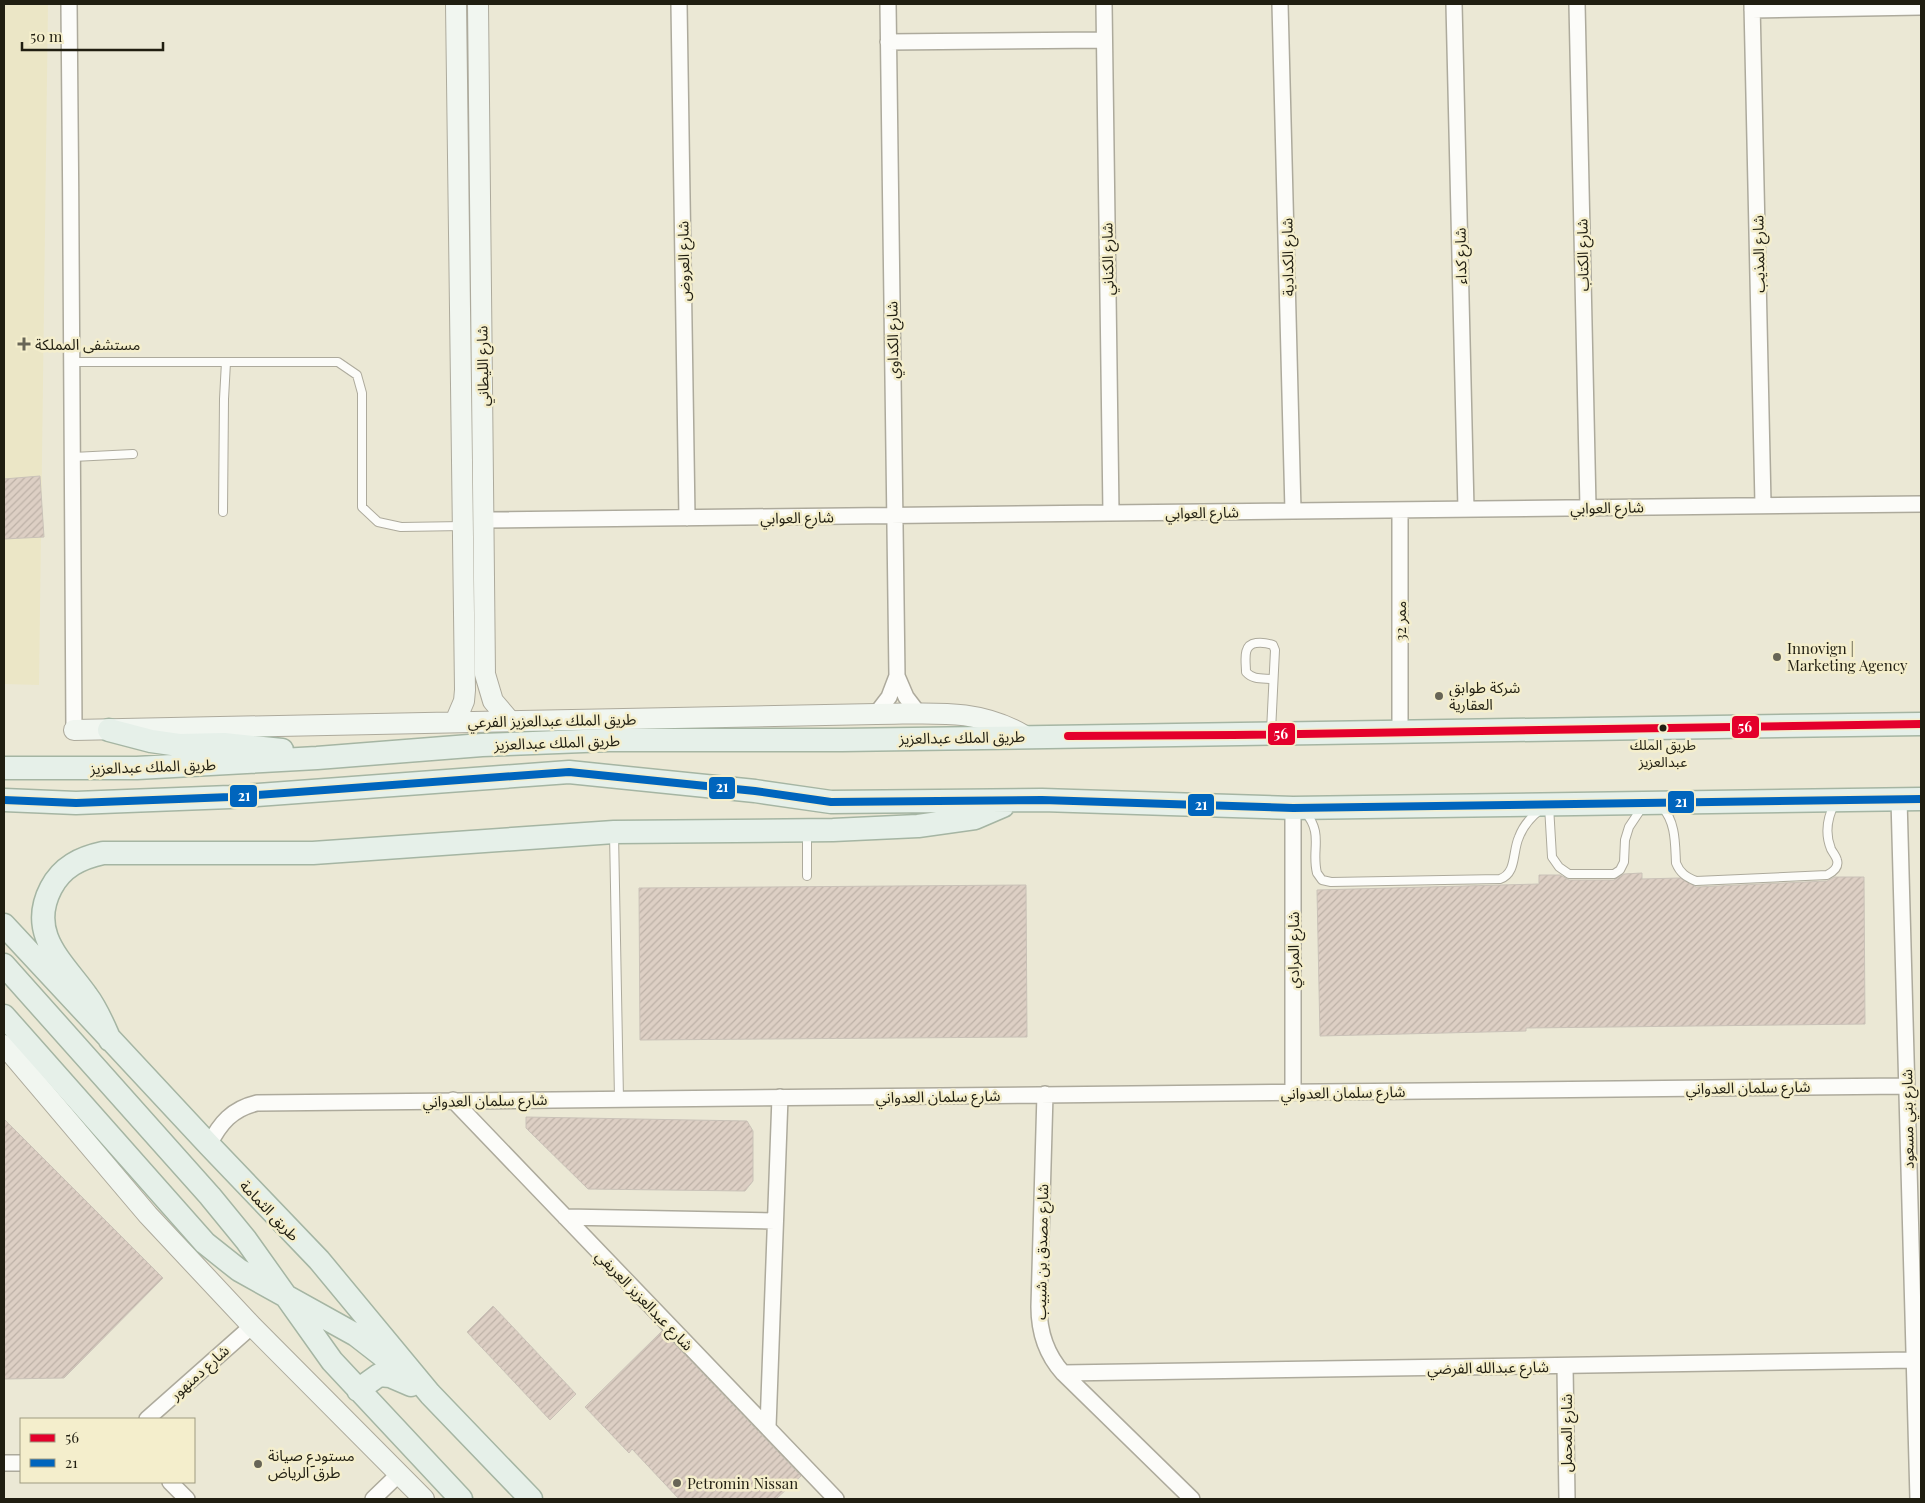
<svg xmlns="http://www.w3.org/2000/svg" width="1925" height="1503" viewBox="0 0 1925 1503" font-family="'Playfair Display','Noto Sans Arabic',serif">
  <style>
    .built { fill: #ebe6c6 }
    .building { fill: url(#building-hatch); stroke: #cac2b8 }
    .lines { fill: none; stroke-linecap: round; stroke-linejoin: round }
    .lane-casing { stroke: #adaa9c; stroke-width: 10 }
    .street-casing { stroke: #adaa9c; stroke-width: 18 }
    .secondary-casing { stroke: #adaa9c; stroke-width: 22 }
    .primary-casing { stroke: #a5b5a3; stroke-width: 25 }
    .lane { stroke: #fcfcf9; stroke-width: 8 }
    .street { stroke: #fcfcf9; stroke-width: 15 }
    .secondary { stroke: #f1f6f0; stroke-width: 20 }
    .primary { stroke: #e6f0e9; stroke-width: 22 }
    .bus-1-casing { stroke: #f4eecc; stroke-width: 11 }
    .bus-2-casing { stroke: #f4eecc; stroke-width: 11 }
    .bus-1 { stroke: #e4002b; stroke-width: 8 }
    .bus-2 { stroke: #0065bd; stroke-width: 8 }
    .poi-dot { fill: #676556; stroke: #f4eecc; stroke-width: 2 }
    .bus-dot { fill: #201e11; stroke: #f4eecc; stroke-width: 2 }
    .labels { text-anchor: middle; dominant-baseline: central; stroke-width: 5; stroke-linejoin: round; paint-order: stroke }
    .bus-label { font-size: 14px; fill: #201e11; stroke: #f4eecc }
    .street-label { font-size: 15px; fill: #201e11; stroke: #f4eecc }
    .poi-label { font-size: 15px; fill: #201e11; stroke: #f4eecc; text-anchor: start }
    .line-badge { stroke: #f4eecc; stroke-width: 2 }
    .badge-label { font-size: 14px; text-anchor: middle; font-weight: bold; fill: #fff }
  </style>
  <defs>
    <pattern id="building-hatch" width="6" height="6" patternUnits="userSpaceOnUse" patternTransform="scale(1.25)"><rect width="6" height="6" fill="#ddcfc4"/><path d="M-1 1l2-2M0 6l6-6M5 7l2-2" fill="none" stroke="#bdb1a7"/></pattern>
  </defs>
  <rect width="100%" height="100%" fill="#ebe8d5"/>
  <path class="built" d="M4,4H48L39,685L4,684Z"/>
  <path class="building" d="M40,476L44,537L4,539V479Z
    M1642,873V879L1680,878L1696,887L1827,881L1835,877H1864L1865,1024L1526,1028V1031L1320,1036L1317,890L1539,884V875H1560L1569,880H1614L1624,874Z
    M1026,885L1027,1037L640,1040L639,888Z
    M526,1117L747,1121L753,1131V1181L745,1191L588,1189L526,1128Z
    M4,1119L163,1278L64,1378L4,1379Z
    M493,1306L576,1394L550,1420L467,1332Z
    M662,1331L801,1476L776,1499H679L632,1449L629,1453L585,1407Z"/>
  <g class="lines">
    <defs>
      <path id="lane" d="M73,362H338L357,375L362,393V507L378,522L401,527L463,526
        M73,457L133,454
        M223,512L224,399L226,362
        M1271,731L1275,650L1273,645C1267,643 1263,642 1256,643C1242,645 1246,661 1246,672C1253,680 1263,678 1273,679
        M1549,806L1552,857L1559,867L1569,874H1614L1620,870L1624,862L1625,840L1629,827L1643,806
        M1662,807C1676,822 1675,844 1676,863C1680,873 1686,877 1696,881L1827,875C1833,872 1839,867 1837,860C1836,856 1833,853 1831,849C1825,834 1827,818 1835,803
        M1305,812C1324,834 1311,850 1317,873L1322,880L1331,882L1500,879C1517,873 1512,852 1519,837C1523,826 1532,816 1541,809
        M614,833L619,1099
        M807,833V876"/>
      <path id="street" d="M69,4C71,246 74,488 74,730
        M679,4L687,518
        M1104,4L1111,513
        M1280,4L1293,511
        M1454,4L1466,509
        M1577,4L1588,507
        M1752,4L1763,504
        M1752,10L1921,7
        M888,42L1104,40
        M1400,510V733
        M483,520L1921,504
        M897,676L906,697L919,714
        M876,714L889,697L897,676L888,4
        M1899,799L1918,1499
        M1293,808V1092
        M1045,1094L1039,1307C1039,1332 1046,1354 1063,1373L1192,1499
        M453,1100L836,1499
        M209,1145C220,1123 232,1109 257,1103L1906,1086
        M565,1217L775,1221
        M1565,1366L1567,1499
        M1063,1373L1913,1360
        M147,1419L252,1326
        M768,1427L780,1097
        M4,1463H21
        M170,1482L187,1499
        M373,1499L400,1473"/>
      <path id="secondary" d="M478,4L485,674L493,701L510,721
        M455,722L464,701L465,690L456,4
        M74,730L876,714C930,714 977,707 1025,736
        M4,1045L148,1215L252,1326L424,1499"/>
      <path id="primary" d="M109,730L151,741L179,745L224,744L282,750
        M4,768H137L317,758L482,745L609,740H842L1921,724
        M4,800L76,803L230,797L569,772L755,791L831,802L1042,800L1293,808L1921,799
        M4,925L209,1145L319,1260L430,1394L531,1499
        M4,965L210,1196L246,1240L332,1361L461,1499
        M4,1016L205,1243L239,1270L356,1335L392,1363
        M110,1040C103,1024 97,1009 87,996C63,962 27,934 51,888C62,867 80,858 103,853H313L614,832L833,830L918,826L975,818L1003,806
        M358,1390L379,1375L390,1376L411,1385"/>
    </defs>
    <use href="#lane" class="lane-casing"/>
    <use href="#street" class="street-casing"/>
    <use href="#secondary" class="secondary-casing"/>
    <use href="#primary" class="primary-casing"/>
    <use href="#lane" class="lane"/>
    <use href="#street" class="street"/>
    <use href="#secondary" class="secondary"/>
    <use href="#primary" class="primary"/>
    <defs>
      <path id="bus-1" d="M1068,736L1233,735L1921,724"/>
      <path id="bus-2" d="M4,800L76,803L230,797L569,772L755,791L831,802L1042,800L1293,808L1921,799"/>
    </defs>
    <use href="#bus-1" class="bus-1-casing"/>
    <use href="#bus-2" class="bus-2-casing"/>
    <use href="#bus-1" class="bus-1"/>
    <use href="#bus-2" class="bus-2"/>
  </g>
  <g class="poi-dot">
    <path d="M21.5 336.5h5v5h5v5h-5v5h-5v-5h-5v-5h5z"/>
    <circle cx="1777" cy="657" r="5"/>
    <circle cx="1439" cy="696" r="5"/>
    <circle cx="258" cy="1464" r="5"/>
    <circle cx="677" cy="1483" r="5"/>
  </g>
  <circle class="bus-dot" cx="1663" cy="728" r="4.5"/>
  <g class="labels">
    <g class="bus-label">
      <text x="1663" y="744">طريق الملك<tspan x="1663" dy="17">عبدالعزيز</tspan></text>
    </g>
    <g class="street-label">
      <text transform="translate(1758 254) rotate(-91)">شارع المذيب</text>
      <text transform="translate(1582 255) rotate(-91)">شارع الكتاب</text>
      <text transform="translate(1460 256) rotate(-91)">شارع كداء</text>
      <text transform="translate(1287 257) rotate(-91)">شارع الكدادية</text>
      <text transform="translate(1107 259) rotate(-91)">شارع الكناني</text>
      <text transform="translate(683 261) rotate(-91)">شارع العروض</text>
      <text transform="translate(892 340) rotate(-91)">شارع الكداوي</text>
      <text transform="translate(482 366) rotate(-91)">شارع الليطاني</text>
      <text transform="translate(1607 507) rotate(-1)">شارع العوابي</text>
      <text transform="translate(1202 512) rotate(-1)">شارع العوابي</text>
      <text transform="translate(797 517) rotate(-1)">شارع العوابي</text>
      <text transform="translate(1400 621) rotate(-90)">ممر 32</text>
      <text transform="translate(552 720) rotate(-1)">طريق الملك عبدالعزيز الفرعي</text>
      <text transform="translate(962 737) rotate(-1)">طريق الملك عبدالعزيز</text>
      <text transform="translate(557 742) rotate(-2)">طريق الملك عبدالعزيز</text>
      <text transform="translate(153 766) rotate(-2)">طريق الملك عبدالعزيز</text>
      <text transform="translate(1293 950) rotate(-90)">شارع المرادي</text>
      <text transform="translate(1748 1087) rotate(-1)">شارع سلمان العدواني</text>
      <text transform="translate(1343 1092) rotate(-1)">شارع سلمان العدواني</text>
      <text transform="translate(938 1096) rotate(-1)">شارع سلمان العدواني</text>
      <text transform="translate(485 1100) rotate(-1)">شارع سلمان العدواني</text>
      <text transform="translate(1907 1119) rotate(-91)">شارع بني مسعود</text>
      <text transform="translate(270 1210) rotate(46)">طريق الثمامة</text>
      <text transform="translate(1041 1252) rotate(-89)">شارع مصدق بن شبيب</text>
      <text transform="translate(645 1300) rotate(46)">شارع عبدالعزيز العريفي</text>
      <text transform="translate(1488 1367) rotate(-1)">شارع عبدالله الفرضي</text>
      <text transform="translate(199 1372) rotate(-42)">شارع دمنهور</text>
      <text transform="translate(1566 1433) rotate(-90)">شارع المحمل</text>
    </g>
    <g class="poi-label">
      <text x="35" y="344">مستشفى المملكة</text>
      <text x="1787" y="648">Innovign |<tspan x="1787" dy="17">Marketing Agency</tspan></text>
      <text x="1449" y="687">شركة طوابق<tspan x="1449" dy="17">العقارية</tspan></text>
      <text x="268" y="1455">مستودع صيانة<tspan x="268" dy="17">طرق الرياض</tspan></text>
      <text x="687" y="1483">Petromin Nissan</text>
    </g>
  </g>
  <g class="line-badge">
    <rect x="1731" y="715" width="29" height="24" rx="5" fill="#e4002b"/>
    <rect x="1267" y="722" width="29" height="24" rx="5" fill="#e4002b"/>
    <rect x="708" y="776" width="28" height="24" rx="5" fill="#0065bd"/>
    <rect x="229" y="784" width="29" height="24" rx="5" fill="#0065bd"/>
    <rect x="1667" y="790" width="28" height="24" rx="5" fill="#0065bd"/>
    <rect x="1187" y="793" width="28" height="24" rx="5" fill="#0065bd"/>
  </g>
  <g class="badge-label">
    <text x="1745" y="732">56</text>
    <text x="1281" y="739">56</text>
    <text x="722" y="792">21</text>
    <text x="244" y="801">21</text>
    <text x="1681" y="807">21</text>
    <text x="1201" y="810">21</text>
  </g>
  <rect width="1925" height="1503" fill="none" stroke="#201e11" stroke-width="10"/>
  <rect x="20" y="1418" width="175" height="65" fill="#f4eecc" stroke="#9f9b81"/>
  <rect x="30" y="1434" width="25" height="8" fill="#e4002b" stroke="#9f9b81"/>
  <text x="65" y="1443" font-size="15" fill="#201e11">56</text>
  <rect x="30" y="1459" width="25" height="8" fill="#0065bd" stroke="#9f9b81"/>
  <text x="65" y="1468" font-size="15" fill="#201e11">21</text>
  <path d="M22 42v8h141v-8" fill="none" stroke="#201e11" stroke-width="2.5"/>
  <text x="30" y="42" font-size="15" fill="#201e11" stroke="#f4eecc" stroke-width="4" paint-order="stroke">50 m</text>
</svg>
